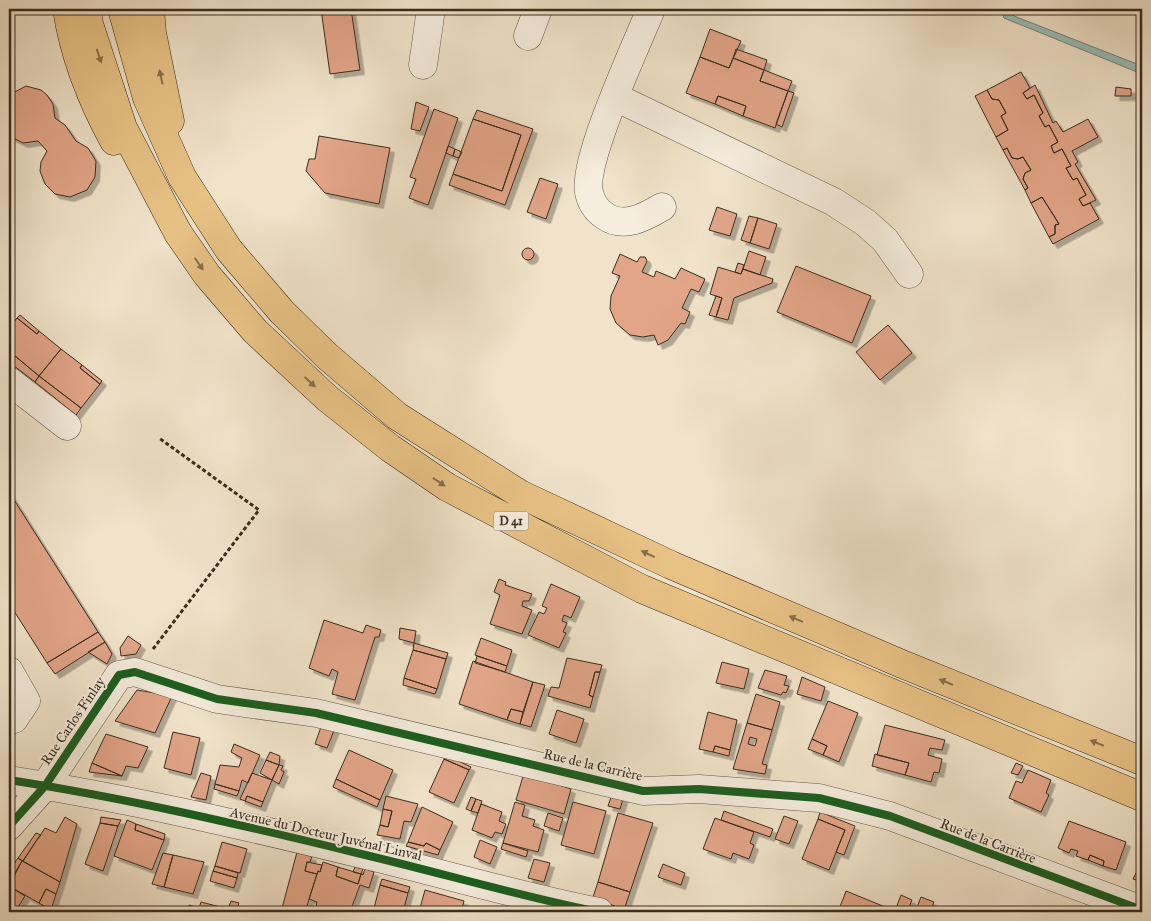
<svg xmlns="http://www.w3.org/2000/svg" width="1151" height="921" viewBox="0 0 1151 921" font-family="'IM FELL Great Primer',serif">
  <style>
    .water { fill: #9abeb8; stroke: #74847a }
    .building { fill: #e2a588; stroke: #3a2d1e; fill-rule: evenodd; filter: url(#shadow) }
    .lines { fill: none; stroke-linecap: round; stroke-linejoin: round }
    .minor-casing { stroke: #685a49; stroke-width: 29 }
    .highway-casing { stroke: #3a2d1e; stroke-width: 29 }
    .path { stroke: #3a2d1e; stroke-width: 3; stroke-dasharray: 4 2.5; stroke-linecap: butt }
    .minor { stroke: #f5eddd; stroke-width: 28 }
    .highway { stroke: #e8c285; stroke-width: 28 }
    .cycleway-casing { stroke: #f5eddd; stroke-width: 11 }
    .cycleway { stroke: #1b5e20; stroke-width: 8 }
    .oneway { fill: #88704c }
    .labels { text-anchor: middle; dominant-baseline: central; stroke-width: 4; stroke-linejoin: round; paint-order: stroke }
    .shield { fill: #f5eddd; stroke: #726757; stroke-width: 1 }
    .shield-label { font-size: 12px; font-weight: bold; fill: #3a2d1e }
    .street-label { font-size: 14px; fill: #3a2d1e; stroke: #f5eddd }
  </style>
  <defs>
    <filter id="shadow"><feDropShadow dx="4.5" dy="4.5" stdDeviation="0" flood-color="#0004"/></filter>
  </defs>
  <rect width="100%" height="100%" fill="#f0e3ca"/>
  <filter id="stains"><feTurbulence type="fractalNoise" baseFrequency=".004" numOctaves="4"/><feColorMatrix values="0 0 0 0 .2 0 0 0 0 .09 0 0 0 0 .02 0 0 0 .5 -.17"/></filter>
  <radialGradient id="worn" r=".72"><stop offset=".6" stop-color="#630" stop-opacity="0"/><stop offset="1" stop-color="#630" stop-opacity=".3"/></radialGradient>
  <path class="water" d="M1001,9H1008L1014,16L1142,66V74L1004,18Z"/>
  <path class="building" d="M321,9H351L360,70L330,74Z
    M710,29L741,41L729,68L700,57Z
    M736,49L767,60L764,70L733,58Z
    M700,57L729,68L733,58L764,70L760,81L788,91L775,128L743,116L746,106L718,96L715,104L686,93Z
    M764,70L792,81L788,91L760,81Z
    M1021,72L1030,88L1023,93L1027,99L1034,95L1043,113L1039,116L1045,127L1049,125L1058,142L1051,146L1054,153L1062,149L1071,166L1066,168L1073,180L1077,178L1086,195L1079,199L1083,206L1090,203L1099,219L1053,244L1049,237L1055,234V225L1059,224L1042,197L1031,203L1025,190L1028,188L1023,179L1025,173L1031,170L1023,157L1018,159L1012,158L1007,148L1003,150L996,137L1008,130L1001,116L1006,113L999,100L992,99L987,90Z
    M1035,85L1053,123L1056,121L1063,132L1088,119L1098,137L1072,151L1078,162L1075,164L1096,200L1083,206L1079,199L1086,195L1077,178L1073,180L1066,168L1071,166L1062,149L1054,153L1051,146L1058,142L1049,125L1045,127L1039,116L1043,113L1034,95L1027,99L1023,93Z
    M26,86L41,90L47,95L53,104L55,118L65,125L76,141L88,148L96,161L95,177L87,190L70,197L55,194L45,184L40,171L41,162L47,151L38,141L23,143L9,136V95Z
    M1116,87L1131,89V96H1115Z
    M987,90L992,99L999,100L1006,113L1001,116L1008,130L996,137L975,96Z
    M788,91L794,93L782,127L776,124Z
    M718,96L746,106L743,116L715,104Z
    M416,102L429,107L420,131L411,129Z
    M434,109L458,118L428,205L409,198L416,179L410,177Z
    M477,110L533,129L505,205L449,185L453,174L502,191L521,135L473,119Z
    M473,119L521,135L502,191L453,174Z
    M319,136L390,148L379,204L325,193L306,171L309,159H315Z
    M448,146L455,149L453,156L446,153Z
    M1007,148L1012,158L1018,159L1023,157L1031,170L1025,173L1023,179L1028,188L1025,190L1003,150Z
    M455,149L462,152L459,158L453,156Z
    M540,178L558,184L546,219L527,212Z
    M1042,197L1059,224L1055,225V234L1049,237L1031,203Z
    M717,207L737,214L730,236L709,230Z
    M749,216L758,218L750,243L741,240Z
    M758,218L777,224L769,249L750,243Z
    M522 254a6 6 0 1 1 12 0a6 6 0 1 1-12 0Z
    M749,251L766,257L760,275L743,269Z
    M620,254L637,262L640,257H645L647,261L642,272L654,277L656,271L675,279L681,268L705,279L699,292L691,289L682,308L690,312L685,324L681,323L668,340L658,345L654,335L643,337L630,335L616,323L610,309L611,296L620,276L612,273Z
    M738,263L744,265L741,274L735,272Z
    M796,266L871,296L852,343L777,312Z
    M718,267L741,274L743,269L773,279L772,283L734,298L728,320L716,317L722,298L710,294Z
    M716,296L722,298L716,317L709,315Z
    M20,315L39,331L37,334L17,318Z
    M17,318L37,334L39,331L61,349L39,376L9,351V328Z
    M888,325L912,353L880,380L856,352Z
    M61,349L82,365L80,368L100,384L81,408L39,376Z
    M9,351L39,376L35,382L9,362Z
    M82,365L102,381L100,384L80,368Z
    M39,376L81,408L76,415L35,382Z
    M9,492L98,632L47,663L9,603Z
    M499,579L506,582L505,585L532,594L529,601H523L522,606L532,610L522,634L490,624L500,595L494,592Z
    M551,584L580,597L571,618L564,615L562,621L567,623L563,632L566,633L559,648L528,635L539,612L544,614L547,608L542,606Z
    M324,620L363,633L366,625L381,630L379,637H375L355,700L332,694L338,672L332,669L329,676L309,668Z
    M400,628L416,631L414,643L399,639Z
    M98,632L105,642L55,674L47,663Z
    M128,636L141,645L136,654L121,656L120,648Z
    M481,638L512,650L507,666L475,655Z
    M105,642L112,654L107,664L88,652Z
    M414,643L448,653L446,659L413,650Z
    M413,650L446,659L437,689L404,678Z
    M477,656L507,666L505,672L475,663Z
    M567,658L602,665L600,672H595L589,695L593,697L590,708L548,696L551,687L559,688Z
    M473,661L533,682L523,712L511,709L507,720L459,704Z
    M722,662L749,669L744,689L716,683Z
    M765,670L787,676L784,685L789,686L786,693L783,692L781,695L758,688Z
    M595,672H600L593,697L589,695Z
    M802,677L825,687L821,701L797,694Z
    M404,678L437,689L435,694L403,685Z
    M533,682L545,685L531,727L520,724Z
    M137,690L172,696L155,733L115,721Z
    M756,694L780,702L772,730L747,723Z
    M828,701L858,713L839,762L823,755L827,746L812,739Z
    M511,709L523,712L520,724L507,720Z
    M557,710L584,719L576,743L549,734Z
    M708,712L737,720L730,750L715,746L713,752L699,749Z
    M747,723L772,730L762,764L767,765L765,774L733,769ZM750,737L757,739L755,746L748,744Z
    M322,724L335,728L327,748L315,744Z
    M885,725L945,740L942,750L930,748L928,755L942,759L939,773L934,772L931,782L905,775L909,763L877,755Z
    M173,732L200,738L191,775L164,768Z
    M106,734L148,747L138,768L126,766L122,776L92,763Z
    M812,739L827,746L823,755L808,749Z
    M234,744L260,755L248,783L242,780L239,791L215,784L220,765L239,767L242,758L231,752Z
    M715,746L730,750L729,756L713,752Z
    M349,750L393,770L380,800L336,779Z
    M270,752L280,756L279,765L266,760Z
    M875,754L909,763L905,775L872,766Z
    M446,755L471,767L469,770L444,759Z
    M444,759L469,770L454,803L429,792Z
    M266,760L279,765L272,780L260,773Z
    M92,763L122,776L89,772Z
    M1016,763L1023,766L1018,775L1011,773Z
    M279,765L283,766L281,770L284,772L279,784L272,780Z
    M1028,770L1051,780L1046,793L1049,795L1041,812L1009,798L1016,781L1022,783Z
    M201,773L211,776L206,800L191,797Z
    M252,773L272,780L263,802L247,796L245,801L240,799Z
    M524,773L571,789L564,814L516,800Z
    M336,779L380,800L377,807L333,787Z
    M215,784L239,791L237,796L214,789Z
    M612,794L624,796L620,809L608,806Z
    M247,796L263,802L261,807L245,801Z
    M386,796L418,804L411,822L404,821L400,839L377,835L380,825L388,827L392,811L383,809Z
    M471,797L476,799L471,811L466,809Z
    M476,799L482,801L478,813L471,811Z
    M515,802L525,805L522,816L535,820L533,826L544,830L538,852L503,843Z
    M573,802L606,811L594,854L561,845Z
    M481,804L502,812L499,821L506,824L502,834L495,832L492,838L472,830Z
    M422,807L453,822L440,850L426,843L424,846L408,842Z
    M383,809L392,811L388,827L380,825Z
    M724,811L773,829L770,837L721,820Z
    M820,812L855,826L844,855L836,852L845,830L818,819Z
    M548,813L563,818L559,831L544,826Z
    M618,813L653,823L630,892L598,882Z
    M784,816L798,821L789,844L775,839Z
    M65,817L77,824L60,882L23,861L45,828L56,833Z
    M101,817L121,820L118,826L100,823Z
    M715,818L754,832L750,843L754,845L749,859L733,853L731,859L703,849Z
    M818,819L845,830L829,870L802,859Z
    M127,820L136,824L135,830L164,840L152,870L114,856Z
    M1069,821L1126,842L1116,870L1103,866L1104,861L1090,855L1088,860L1076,856L1078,851L1071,849L1069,853L1058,848Z
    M100,823L118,826L103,871L85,864Z
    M136,824L165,834L164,840L135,830Z
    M36,833L41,835L36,841L23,861L18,858Z
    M480,840L497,847L490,864L474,857Z
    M222,842L247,849L240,873L215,866Z
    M408,842L424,846L426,843L440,850L438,855L406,846Z
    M503,843L528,851L526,857L501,849Z
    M297,852L312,856L310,862H307L305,871L317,874L305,912L290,909L289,912H281Z
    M163,853L173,855L164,887L152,884Z
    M173,855L204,862L193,894L164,887Z
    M1090,855L1104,861L1103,866L1088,860Z
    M1142,856V873L1137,871Z
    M18,858L22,861L9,883V871Z
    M534,859L550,863L544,882L528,878Z
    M22,861L60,882L56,894L46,889L39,903L9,886Z
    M307,862L322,865L320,872L318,871L317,874L305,871Z
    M323,862L338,867L336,876L358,884L361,874L363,875L365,869L374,872L369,888L360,885L350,912H333L316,907L317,902L309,899L318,871L320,872Z
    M663,864L685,873L681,885L658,877Z
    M215,866L238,873L237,878L213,871Z
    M338,867L361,874L358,884L336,876Z
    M355,867L363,869L361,874L353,872Z
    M213,871L237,878L234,888L210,881Z
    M1137,871L1142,873V882L1133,879Z
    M382,879L410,887L408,893L380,885Z
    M598,882L630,892L624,910L593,897Z
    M380,885L408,893L403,912H373Z
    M46,889L56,894L51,910L39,903Z
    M15,890L25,896L15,912H9V893L11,895Z
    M425,890L464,901L461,912H419Z
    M846,891L895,911L901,895L912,900L907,912H838Z
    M921,897L934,902L930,912H915Z
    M231,901L239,903L236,912H186L189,905L199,908L201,902L228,909Z
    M766,906L784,912H764Z"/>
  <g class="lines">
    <defs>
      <path id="minor" d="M651,9C637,44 582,161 589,192C591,203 596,210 605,216C624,229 645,217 662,207
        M528,36L538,9
        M423,65L431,9
        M615,97L834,202L866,223L885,240L909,274
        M9,381L67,426
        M9,671L26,701L14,719L9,720
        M9,780C126,798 242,825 357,853C438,872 518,896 599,912
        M9,826L45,786L119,675L135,672L217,699L316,713L643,791L699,789L819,798L890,816L1142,910"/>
      <path id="highway" d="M67,9C74,56 91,99 114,141
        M87,9L89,24L123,128L178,233L207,275L255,331L327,398L390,448L447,487L642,589L1142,797
        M122,9L147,98L182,177L229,250L282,312L327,356L397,416L520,494L671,565L902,664L1142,761
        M150,9L152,33L170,121"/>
    </defs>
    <use href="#minor" class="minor-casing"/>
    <use href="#highway" class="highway-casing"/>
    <path class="path" d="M153,649L259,510L159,438"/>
    <use href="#minor" class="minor"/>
    <use href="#highway" class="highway"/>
    <defs>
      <path id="cycleway" d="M9,780C126,798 242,825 357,853C438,872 518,896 599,912
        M9,826L45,786L119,675L135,672L217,699L316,713L643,791L699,789L819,798L890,816L1142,910"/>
    </defs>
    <use href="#cycleway" class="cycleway-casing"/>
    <use href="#cycleway" class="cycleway"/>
  </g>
  <defs><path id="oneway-solid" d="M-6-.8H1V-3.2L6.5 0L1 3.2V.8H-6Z" transform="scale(1.25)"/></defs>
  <g class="oneway">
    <use href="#oneway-solid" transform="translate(99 56) rotate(72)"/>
    <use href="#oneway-solid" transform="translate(161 77) rotate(-102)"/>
    <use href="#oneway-solid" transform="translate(199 264) rotate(55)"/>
    <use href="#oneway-solid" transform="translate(310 382) rotate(43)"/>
    <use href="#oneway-solid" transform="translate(439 482) rotate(34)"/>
    <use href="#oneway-solid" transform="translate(648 554) rotate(-155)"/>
    <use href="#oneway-solid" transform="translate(796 619) rotate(-157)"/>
    <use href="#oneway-solid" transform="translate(946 682) rotate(-158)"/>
    <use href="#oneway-solid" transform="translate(1097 743) rotate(-158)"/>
  </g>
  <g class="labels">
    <rect class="shield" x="493.5" y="511.5" width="35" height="19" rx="4"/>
    <g class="shield-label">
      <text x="511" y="521">D 41</text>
    </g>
    <g class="street-label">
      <text transform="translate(73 721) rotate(-56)">Rue Carlos Finlay</text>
      <text transform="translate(593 765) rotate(13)">Rue de la Carrière</text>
      <text transform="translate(326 834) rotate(13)">Avenue du Docteur Juvénal Linval</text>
      <text transform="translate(988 841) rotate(21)">Rue de la Carrière</text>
    </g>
  </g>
  <rect width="1151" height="921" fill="none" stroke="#f0e3ca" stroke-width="30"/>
  <rect x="10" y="10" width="1131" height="901" fill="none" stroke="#3a2d1e" stroke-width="2.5"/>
  <rect x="15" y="15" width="1121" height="891" fill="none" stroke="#3a2d1e"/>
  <rect width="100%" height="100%" filter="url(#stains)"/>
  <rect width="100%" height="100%" fill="url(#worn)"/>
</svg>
